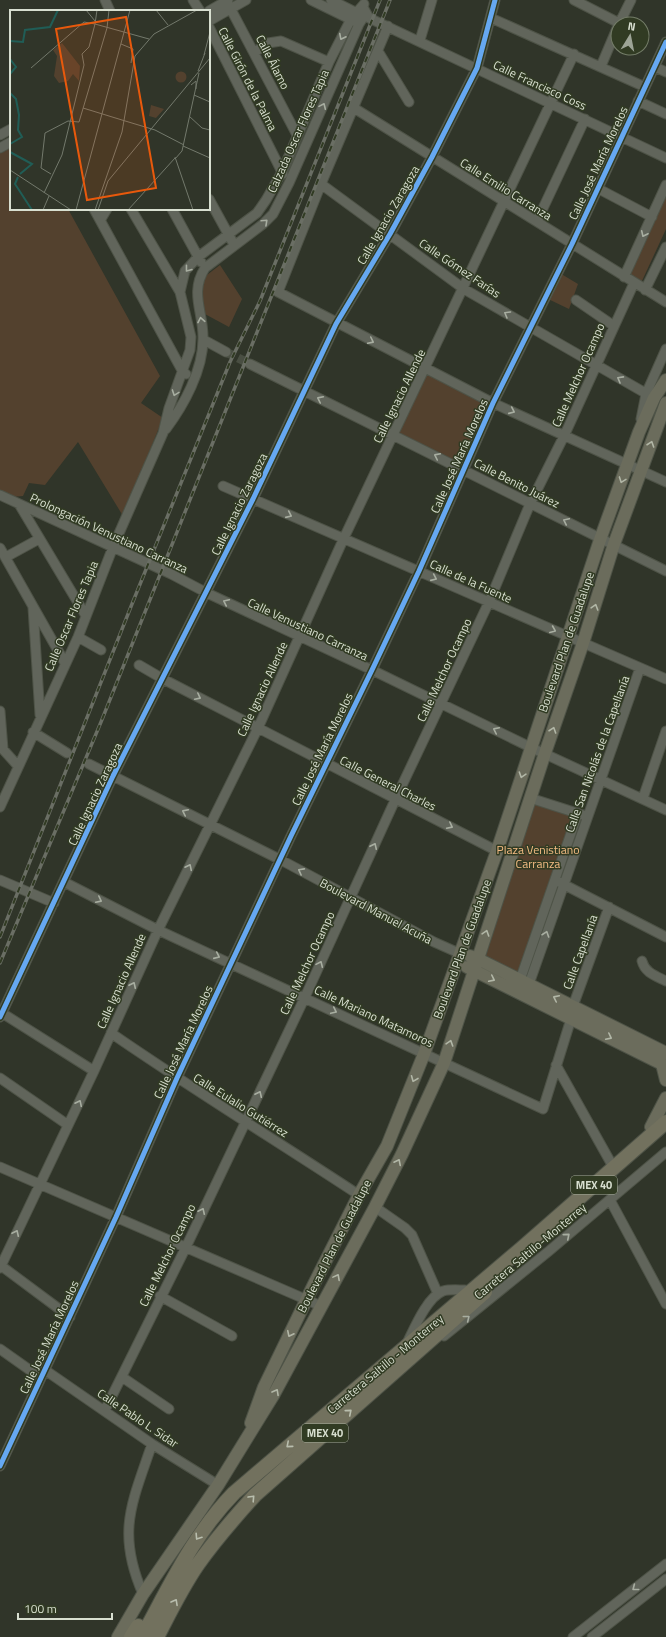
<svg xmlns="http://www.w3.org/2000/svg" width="666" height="1637" viewBox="0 0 666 1637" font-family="'Titillium Web',sans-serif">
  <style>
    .green { fill: #53412e }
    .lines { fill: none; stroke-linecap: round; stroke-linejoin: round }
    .minor-tunnel { stroke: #494e42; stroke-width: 9; stroke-dasharray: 9 4.5; stroke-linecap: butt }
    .minor-casing { stroke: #4e5347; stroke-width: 11 }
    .major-casing { stroke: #4e5347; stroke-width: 14 }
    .highway-casing { stroke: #4e5347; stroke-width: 16 }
    .minor { stroke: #61655b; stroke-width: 9 }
    .major { stroke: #6b6c5c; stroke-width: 12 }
    .highway { stroke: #72715e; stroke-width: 14 }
    .rail-casing { stroke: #6a6e64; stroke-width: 3.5 }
    .rail { stroke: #313b23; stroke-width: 2; stroke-dasharray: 6; stroke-linecap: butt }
    .cycleway-casing { stroke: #313b23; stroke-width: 8 }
    .cycleway { stroke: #66a8f1; stroke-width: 5 }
    .oneway { stroke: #a8aea1 }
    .oneway2 { stroke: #b2b7a7 }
    .oneway3 { stroke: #b9beae }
    .labels { text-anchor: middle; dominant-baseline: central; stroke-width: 3; stroke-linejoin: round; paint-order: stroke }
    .shield { fill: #313b23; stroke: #a6ae9c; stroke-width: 1 }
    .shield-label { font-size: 11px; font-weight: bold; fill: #d8dfd0 }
    .street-label { font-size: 12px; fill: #d8dfd0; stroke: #313b23 }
    .park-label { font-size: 12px; fill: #f4bc84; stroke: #313b23 }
    .inset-river { fill: none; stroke: #205d56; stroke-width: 2 }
    .inset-road { fill: none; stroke: #73796c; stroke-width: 1 }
    .view { fill: #e8590c; fill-opacity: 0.15; stroke: #e8590c; stroke-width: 2 }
    .inset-edge { fill: none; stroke: #d8dfd0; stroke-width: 2 }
  </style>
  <rect width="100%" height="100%" fill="#303529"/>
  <path class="green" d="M11,143V209H68L160,376L141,403L163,418L123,516L78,442L45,485L29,483L23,496L0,498V149Z
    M666,191V229L641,283L628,272Z
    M220,265L242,299L229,327L203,313L200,295L203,278Z
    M558,272L578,284L569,309L546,298Z
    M426,368L493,403L463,468L394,435Z
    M533,802L575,816L519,975L480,956Z"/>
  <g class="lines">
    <path class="minor-tunnel" d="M226,352L250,364"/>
    <defs>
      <path id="minor" d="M105,0L110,11
        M193,0L200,11
        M226,0L297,135
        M311,0L356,22
        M331,0L361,15
        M574,0L619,23
        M364,9L369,18L666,158
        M209,11L228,0
        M491,18L645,87
        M209,21L246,0
        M619,24L631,0
        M388,26L321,184L278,292L493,403L666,482
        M209,27L283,174
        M420,40L432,0
        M378,51L409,102
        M255,52L268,43L281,41L329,62
        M601,66L618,26
        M655,67L666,72
        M638,101L666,114
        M354,108L666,302
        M0,135L11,129
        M0,148L11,142
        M321,184L464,289L654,398
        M597,188L652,217
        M209,199L232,241
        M94,209L183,372L186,374
        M131,209L180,292
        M172,209L201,262
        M101,219L107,209
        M537,221L585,119
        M624,277L666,185
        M645,290L666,247
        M576,300L614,326
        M204,340L226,352
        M250,364L666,571
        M641,419L646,394L666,349
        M166,429C184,405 203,370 203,339C204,313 189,293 205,268L263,224L273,214L289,183L359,24L366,13
        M223,486L666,679
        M0,495L171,574L207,593L372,670L530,747L666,810
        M19,504L86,616
        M0,548L65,663
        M6,557L39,539
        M33,608L40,715
        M78,637L101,650
        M139,665L163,679L497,851
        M0,711L3,749
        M33,732L67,753
        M0,746L18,766
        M89,764L281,860L434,942L461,954
        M530,798L583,815
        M643,798L666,731
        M0,807L78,637L113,547L163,433L169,408L190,350L191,337L180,292L185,271L198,257L257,213L266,200L282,172L329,62L351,19L364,4
        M0,880L54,903
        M64,882L158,930L543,1109L571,1019
        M559,882L666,937
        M642,961C645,973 656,976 666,981
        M520,980L578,813
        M529,984L640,668
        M573,1006L609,907
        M2,1013L94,1071
        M0,1017L113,776L253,499L336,324L390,234L432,157L477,68L495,0
        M111,1033C192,1089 277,1141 359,1195
        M556,1065L611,1163
        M0,1078L68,1125
        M0,1167L321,1306
        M610,1200L666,1304
        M375,1207L405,1228L412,1235L438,1294
        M0,1265L70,1317
        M0,1268L94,1071L158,930L258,728L343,540L574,54
        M160,1296L232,1336
        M444,1336L549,1251L666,1152
        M407,1343C414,1329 427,1297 443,1291C450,1289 458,1290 465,1290
        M0,1349L41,1378
        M45,1370L152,1444L218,1485
        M122,1377L169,1409
        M105,1410L186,1247L305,997L396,798L489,602L530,504L565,434L634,283
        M0,1466L116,1217L177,1078L291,836L372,670L419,571L493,403L572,244L666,42
        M143,1594C116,1532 132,1503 152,1444
        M573,1637L666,1564
        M592,1637L666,1579"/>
      <path id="major" d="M470,956L478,959L666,1053
        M467,967L666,1066
        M662,1064L666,1080
        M651,1127L666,1098
        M251,1423L264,1387L314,1284L359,1195L387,1146L424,1054L497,851L601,537L639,432L654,398L666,380
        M118,1637L143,1594L218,1485L274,1394L375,1207L402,1154L444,1063L545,753L583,643L614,544L666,403"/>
      <path id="highway" d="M131,1637L138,1626
        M142,1637C170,1586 193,1535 234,1493L522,1248L666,1122
        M157,1637C170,1612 182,1587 198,1564C215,1540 235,1517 255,1495L485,1292"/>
    </defs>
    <use href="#minor" class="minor-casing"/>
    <use href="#major" class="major-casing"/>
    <use href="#highway" class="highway-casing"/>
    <use href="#minor" class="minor"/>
    <use href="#major" class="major"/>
    <use href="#highway" class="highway"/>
    <defs>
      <path id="rail" d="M0,937L132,604L230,362L260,301L380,0
        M0,963L101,722L390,0"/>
    </defs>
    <use href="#rail" class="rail-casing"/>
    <use href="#rail" class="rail"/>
    <defs>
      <path id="cycleway" d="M0,1017L113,776L253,499L336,324L390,234L432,157L477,68L495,0
        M0,1466L116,1217L177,1078L291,836L372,670L419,571L493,403L572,244L666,42"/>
    </defs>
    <use href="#cycleway" class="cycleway-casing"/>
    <use href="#cycleway" class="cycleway"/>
  </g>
  <defs><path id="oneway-chevron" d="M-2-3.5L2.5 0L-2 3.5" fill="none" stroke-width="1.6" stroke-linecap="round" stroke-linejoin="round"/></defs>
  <g class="oneway">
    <use href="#oneway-chevron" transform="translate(342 37) rotate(117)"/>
    <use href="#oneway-chevron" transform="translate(323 106) rotate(-66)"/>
    <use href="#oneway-chevron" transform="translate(265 222) rotate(-43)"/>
    <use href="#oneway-chevron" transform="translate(644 234) rotate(115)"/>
    <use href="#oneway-chevron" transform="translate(188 269) rotate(128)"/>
    <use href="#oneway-chevron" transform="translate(507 314) rotate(-150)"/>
    <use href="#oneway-chevron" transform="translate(201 320) rotate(-101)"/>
    <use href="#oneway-chevron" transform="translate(371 341) rotate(26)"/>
    <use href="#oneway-chevron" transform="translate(620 379) rotate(-151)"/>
    <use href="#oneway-chevron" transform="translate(175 393) rotate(110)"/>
    <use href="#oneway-chevron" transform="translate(320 399) rotate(-154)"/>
    <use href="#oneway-chevron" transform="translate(512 411) rotate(24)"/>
    <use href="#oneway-chevron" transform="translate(437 456) rotate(-154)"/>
    <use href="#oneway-chevron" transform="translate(289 515) rotate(24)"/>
    <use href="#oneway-chevron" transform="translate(566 521) rotate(-155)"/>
    <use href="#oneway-chevron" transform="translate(434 578) rotate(24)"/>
    <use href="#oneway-chevron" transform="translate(226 602) rotate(-155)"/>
    <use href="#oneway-chevron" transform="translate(553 630) rotate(23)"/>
    <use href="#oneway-chevron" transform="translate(198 697) rotate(27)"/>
    <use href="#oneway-chevron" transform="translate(496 730) rotate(-154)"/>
    <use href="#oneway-chevron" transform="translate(185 812) rotate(-154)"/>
    <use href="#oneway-chevron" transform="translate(450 826) rotate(27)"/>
    <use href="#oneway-chevron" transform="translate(374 846) rotate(-65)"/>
    <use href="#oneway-chevron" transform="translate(189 867) rotate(-64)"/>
    <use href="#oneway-chevron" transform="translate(301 871) rotate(-152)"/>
    <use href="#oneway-chevron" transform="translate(99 900) rotate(27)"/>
    <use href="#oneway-chevron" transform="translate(546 934) rotate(-71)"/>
    <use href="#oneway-chevron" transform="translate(217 956) rotate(24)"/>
    <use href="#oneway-chevron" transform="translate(320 964) rotate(-66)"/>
    <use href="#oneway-chevron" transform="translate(133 985) rotate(-65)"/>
    <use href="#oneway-chevron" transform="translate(334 1011) rotate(25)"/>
    <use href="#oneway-chevron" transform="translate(259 1094) rotate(-65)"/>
    <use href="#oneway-chevron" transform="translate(79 1103) rotate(-64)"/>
    <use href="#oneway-chevron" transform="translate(202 1211) rotate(-65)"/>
    <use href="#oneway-chevron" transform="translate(16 1233) rotate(-65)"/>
    <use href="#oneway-chevron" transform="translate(567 1236) rotate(-40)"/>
    <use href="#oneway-chevron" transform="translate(467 1318) rotate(-39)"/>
    <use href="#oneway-chevron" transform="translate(635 1588) rotate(142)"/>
  </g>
  <g class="oneway2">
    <use href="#oneway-chevron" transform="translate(651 444) rotate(-71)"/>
    <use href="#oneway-chevron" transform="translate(622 480) rotate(110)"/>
    <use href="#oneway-chevron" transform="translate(595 607) rotate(-73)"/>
    <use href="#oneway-chevron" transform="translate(553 730) rotate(-71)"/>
    <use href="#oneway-chevron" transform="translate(522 775) rotate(108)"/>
    <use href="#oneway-chevron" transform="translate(486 933) rotate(-72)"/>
    <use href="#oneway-chevron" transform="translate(492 979) rotate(26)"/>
    <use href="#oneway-chevron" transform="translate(556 998) rotate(-154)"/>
    <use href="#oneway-chevron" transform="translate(609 1037) rotate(27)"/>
    <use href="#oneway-chevron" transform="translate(450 1043) rotate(-72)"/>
    <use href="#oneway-chevron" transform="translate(414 1079) rotate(112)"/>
    <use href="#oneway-chevron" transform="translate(398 1162) rotate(-63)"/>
    <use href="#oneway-chevron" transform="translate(337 1277) rotate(-62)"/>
    <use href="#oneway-chevron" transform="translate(290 1334) rotate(116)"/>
    <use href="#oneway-chevron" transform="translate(276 1392) rotate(-61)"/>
  </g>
  <g class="oneway3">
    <use href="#oneway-chevron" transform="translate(349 1412) rotate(-40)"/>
    <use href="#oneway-chevron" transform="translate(289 1445) rotate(139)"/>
    <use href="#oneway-chevron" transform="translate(252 1498) rotate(-47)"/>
    <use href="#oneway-chevron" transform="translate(198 1537) rotate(123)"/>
    <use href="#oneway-chevron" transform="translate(175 1602) rotate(-61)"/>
  </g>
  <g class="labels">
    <g class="shield">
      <rect x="571" y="1176" width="46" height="18" rx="3"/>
      <rect x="302" y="1424" width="46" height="18" rx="3"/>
    </g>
    <g class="shield-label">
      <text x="594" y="1185">MEX 40</text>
      <text x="325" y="1433">MEX 40</text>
    </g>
    <g class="street-label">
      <text transform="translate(273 62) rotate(63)">Calle Álamo</text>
      <text transform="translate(248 79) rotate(63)">Calle Girón de la Palma</text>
      <text transform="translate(540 85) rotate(25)">Calle Francisco Coss</text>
      <text transform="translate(298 131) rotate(-66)">Calzada Oscar Flores Tapia</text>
      <text transform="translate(598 163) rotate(-65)">Calle José María Morelos</text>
      <text transform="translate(506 189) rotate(32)">Calle Emilio Carranza</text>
      <text transform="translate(388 215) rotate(-60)">Calle Ignacio Zaragoza</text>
      <text transform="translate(460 268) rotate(34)">Calle Gómez Farías</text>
      <text transform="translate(578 375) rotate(-66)">Calle Melchor Ocampo</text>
      <text transform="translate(399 396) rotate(-64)">Calle Ignacio Allende</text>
      <text transform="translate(459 456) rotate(-66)">Calle José María Morelos</text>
      <text transform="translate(517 483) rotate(27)">Calle Benito Juárez</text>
      <text transform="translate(239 504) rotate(-64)">Calle Ignacio Zaragoza</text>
      <text transform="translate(109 533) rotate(25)">Prolongación Venustiano Carranza</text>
      <text transform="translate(471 581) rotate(24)">Calle de la Fuente</text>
      <text transform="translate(71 616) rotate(-67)">Calle Oscar Flores Tapia</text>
      <text transform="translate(308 629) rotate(25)">Calle Venustiano Carranza</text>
      <text transform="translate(566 642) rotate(-71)">Boulevard Plan de Guadalupe</text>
      <text transform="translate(444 670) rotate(-65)">Calle Melchor Ocampo</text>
      <text transform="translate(262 689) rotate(-65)">Calle Ignacio Allende</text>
      <text transform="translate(322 749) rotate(-64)">Calle José María Morelos</text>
      <text transform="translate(597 754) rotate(-70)">Calle San Nicolás de la Capellanía</text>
      <text transform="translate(388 783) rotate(27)">Calle General Charles</text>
      <text transform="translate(95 794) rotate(-65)">Calle Ignacio Zaragoza</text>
      <text transform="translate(376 911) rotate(28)">Boulevard Manuel Acuña</text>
      <text transform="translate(462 949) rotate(-70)">Boulevard Plan de Guadalupe</text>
      <text transform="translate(580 952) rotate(-70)">Calle Capellanía</text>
      <text transform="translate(307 963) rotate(-65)">Calle Melchor Ocampo</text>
      <text transform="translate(121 981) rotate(-66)">Calle Ignacio Allende</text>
      <text transform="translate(374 1016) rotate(25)">Calle Mariano Matamoros</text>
      <text transform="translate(183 1042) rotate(-65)">Calle José María Morelos</text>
      <text transform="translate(241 1105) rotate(32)">Calle Eulalio Gutiérrez</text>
      <text transform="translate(334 1246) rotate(-63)">Boulevard Plan de Guadalupe</text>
      <text transform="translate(530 1251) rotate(-40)">Carretera Saltillo-Monterrey</text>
      <text transform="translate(167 1255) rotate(-64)">Calle Melchor Ocampo</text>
      <text transform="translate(49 1337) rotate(-65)">Calle José María Morelos</text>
      <text transform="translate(385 1364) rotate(-40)">Carretera Saltillo - Monterrey</text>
      <text transform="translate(138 1418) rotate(34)">Calle Pablo L. Sidar</text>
    </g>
    <g class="park-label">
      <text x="538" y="849">Plaza Venistiano<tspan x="538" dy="14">Carranza</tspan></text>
    </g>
  </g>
  <g transform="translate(10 10)">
    <rect width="200" height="200" fill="#303529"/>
    <path d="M52,33L70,56L69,71L63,64L58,71L49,73L44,66L47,46L43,40ZM165.5 67a5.5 5.5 0 1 1 11 0a5.5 5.5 0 1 1-11 0ZM141,95L154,99L146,108L139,106Z" fill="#53412e"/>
    <path class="inset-river" d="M0,31L13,32L15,20L40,17L48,0M0,49L6,57L0,64M0,83L6,89L9,105L8,120L12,127L0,134M0,142L22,154L10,164M8,167L5,174L22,200"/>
    <path class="inset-road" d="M76,0L85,11M87,0L85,14L139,29M146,0L158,15M111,34L123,39L121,53M194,45L200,22M21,58L74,12L85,14M188,61L195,43M181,75L186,71V79M184,85L200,92M73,98L112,110M179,106L192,118L200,120M112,110L145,120L174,135M173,136L200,148M165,147L183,200M165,149L172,141L189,63M0,160L61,200M41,164L31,158L35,123L58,111L69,112L97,18L99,0M34,183L52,145L74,55L72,44L79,37L85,14M33,200L39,186M66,200L120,0M85,200L112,122L125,46L144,24L187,0M88,200L98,171L200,48M118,200L165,148"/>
    <path class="view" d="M116,7L146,178L77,190L46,19Z"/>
    <rect width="200" height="200" class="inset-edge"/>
  </g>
  <g transform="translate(630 36) rotate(10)"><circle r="19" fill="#313b23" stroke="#747d68"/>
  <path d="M0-3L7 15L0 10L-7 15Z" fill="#9da496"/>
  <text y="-6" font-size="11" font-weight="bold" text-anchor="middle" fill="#d8dfd0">N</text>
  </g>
  <path d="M18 1613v6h94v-6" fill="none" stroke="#d8dfd0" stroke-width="2"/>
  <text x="24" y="1613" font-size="12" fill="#d8dfd0" stroke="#313b23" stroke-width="3" paint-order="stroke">100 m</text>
</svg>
